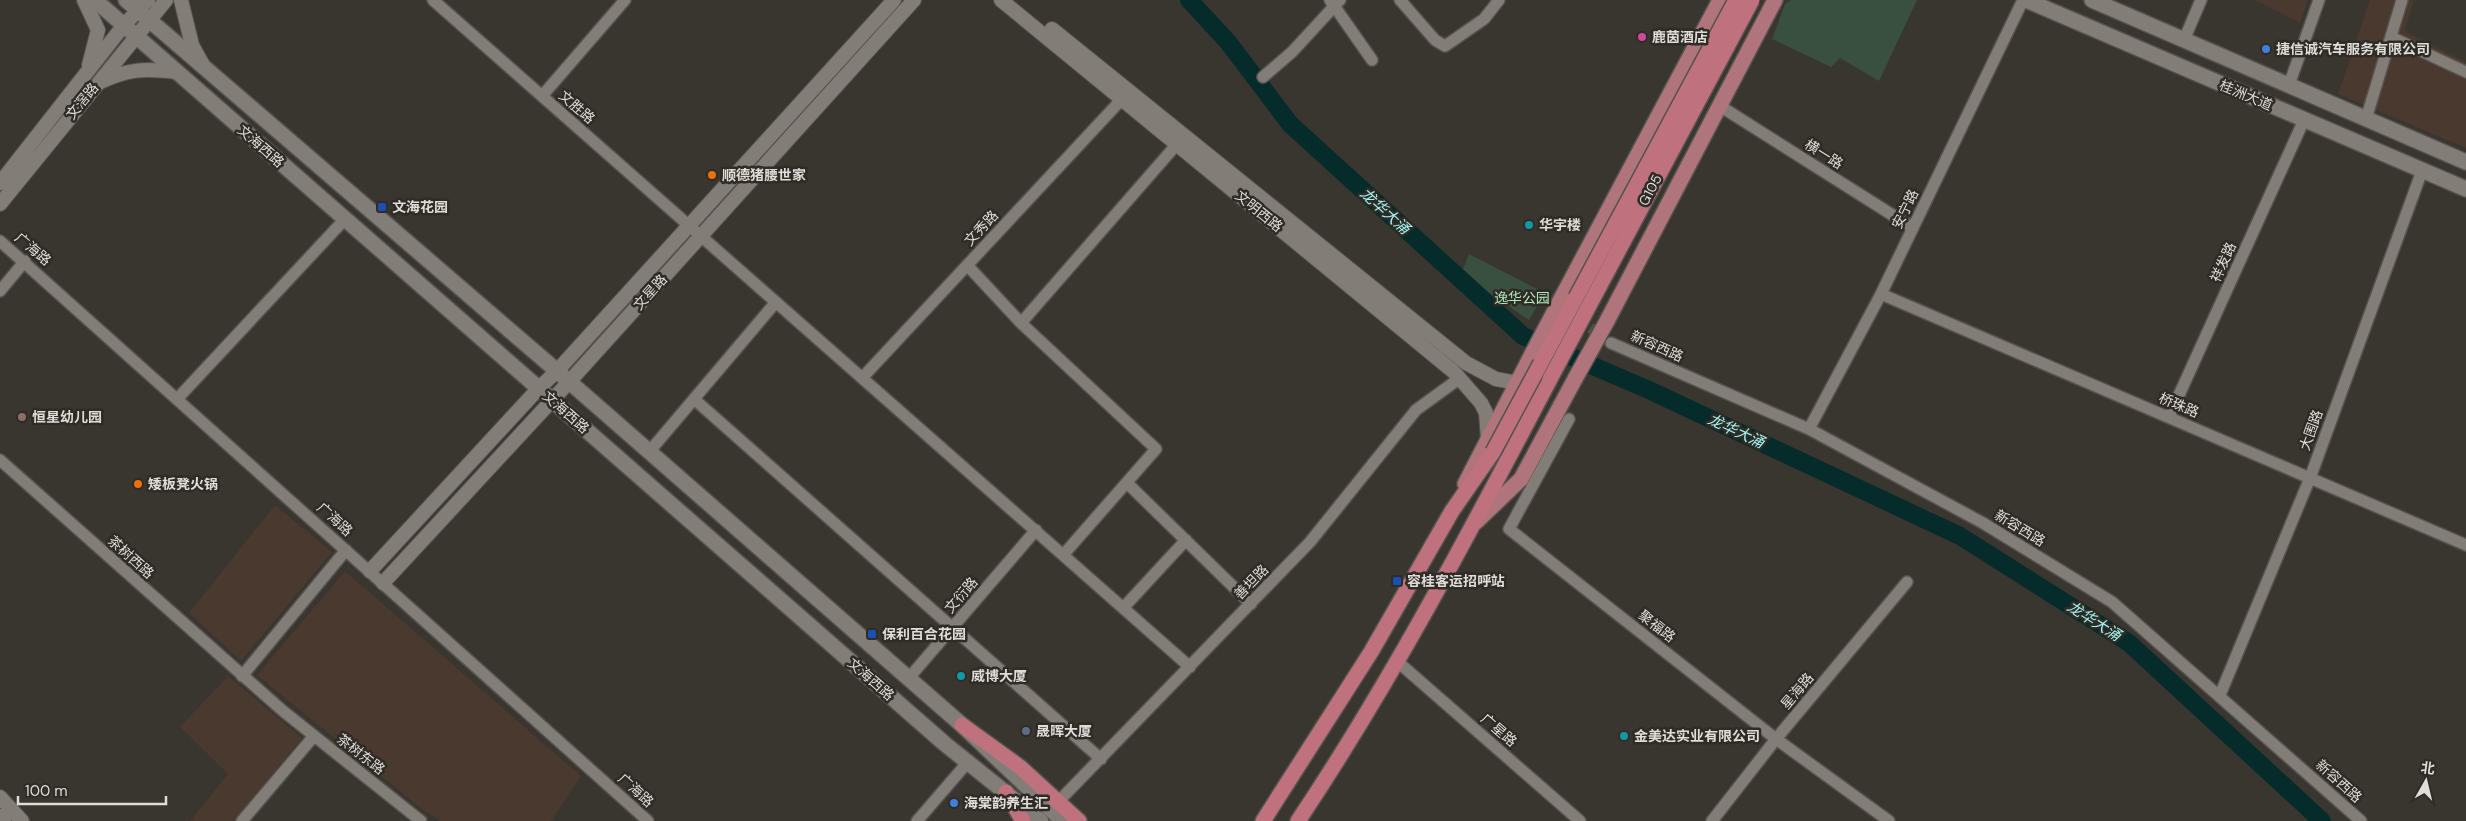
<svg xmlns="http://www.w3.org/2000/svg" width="2466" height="821" viewBox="0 0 2466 821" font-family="'DM Sans','Noto Sans SC',sans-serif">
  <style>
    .industrial { fill: #4a392e }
    .green { fill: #3a503f }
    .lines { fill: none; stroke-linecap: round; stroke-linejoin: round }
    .river { stroke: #062b2b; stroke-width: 18 }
    .minor-tunnel { stroke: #524e48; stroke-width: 11; stroke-dasharray: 11 5.5; stroke-linecap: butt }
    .minor-casing { stroke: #55524d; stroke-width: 14 }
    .tertiary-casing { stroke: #55524d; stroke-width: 16 }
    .secondary-casing { stroke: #55524d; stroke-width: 18 }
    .primary-casing { stroke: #55524d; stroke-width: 18 }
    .trunk-casing { stroke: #55524d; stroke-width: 18 }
    .minor { stroke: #837d77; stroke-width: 11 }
    .tertiary { stroke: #837d77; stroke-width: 14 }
    .secondary { stroke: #837d77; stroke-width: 15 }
    .primary { stroke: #b0747c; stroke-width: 15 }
    .trunk { stroke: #bf717e; stroke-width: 15 }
    .primary-bridge-casing { stroke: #55524d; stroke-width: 18; stroke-linecap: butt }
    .trunk-bridge-casing { stroke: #55524d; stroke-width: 18; stroke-linecap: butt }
    .primary-bridge { stroke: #b0747c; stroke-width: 15 }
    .trunk-bridge { stroke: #bf717e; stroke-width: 15 }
    .hotel-dot { fill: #d1479c; stroke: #2f2b25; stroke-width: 2 }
    .shop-dot { fill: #3f7fe0; stroke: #2f2b25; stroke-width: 2 }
    .food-dot { fill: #e8710a; stroke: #2f2b25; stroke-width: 2 }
    .transit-dot { fill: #1a4fb4; stroke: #2f2b25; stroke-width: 2 }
    .culture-dot { fill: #0f9aa8; stroke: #2f2b25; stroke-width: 2 }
    .education-dot { fill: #8d6e63; stroke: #2f2b25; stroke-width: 2 }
    .service-dot { fill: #5c6f8a; stroke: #2f2b25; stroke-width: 2 }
    .labels { text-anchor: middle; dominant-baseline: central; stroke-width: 5; stroke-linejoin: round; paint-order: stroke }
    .poi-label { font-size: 14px; font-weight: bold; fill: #dfdcd9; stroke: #2f2b25; text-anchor: start }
    .street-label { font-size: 14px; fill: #dfdcd9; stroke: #2f2b25 }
    .park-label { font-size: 14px; fill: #b0e7be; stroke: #2f2b25 }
    .water-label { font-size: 15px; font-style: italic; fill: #a1f3f4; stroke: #2f2b25 }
  </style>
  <rect width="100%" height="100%" fill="#39352f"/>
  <path class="industrial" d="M2255,0H2308L2300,23Z
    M2370,0H2414L2405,31L2466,62V148L2338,94Z
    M275,505L332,552L241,661L189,613Z
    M345,571L581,776L551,821H441L423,810L257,675Z
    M228,676L302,738L234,821H190L228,774L180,727Z"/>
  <path class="green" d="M1791,0H1917L1879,81L1840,58L1831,67L1772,39L1785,4Z
    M1469,254L1545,293L1529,320L1461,274Z"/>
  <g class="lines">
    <path class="river" d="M1189,0L1228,42L1290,124L1523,336L1649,390L1960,536L2129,643L2322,821"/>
    <path class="minor-tunnel" d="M1550,299L1606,339"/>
    <defs>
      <path id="minor" d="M433,0L1190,667
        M1330,0L1372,60
        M1400,0L1435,40L1445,46L1484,19L1499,0
        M2391,37L2466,72
        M2184,40L2201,0
        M1263,77L1292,52L1340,0
        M2289,85L2319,0
        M542,96L625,0
        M1720,106L1913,228
        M2366,119L2402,0
        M0,241L648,821
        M967,265L1021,323L1156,449L1064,554
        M0,291L25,261
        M1881,294L2466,545
        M1021,323L1177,144
        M1611,343L1809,429L1983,523L2112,602L2361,821
        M862,378L1122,99
        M178,398L345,219
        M694,399L1101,759
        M2169,417L2304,120
        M1569,419L1509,529L1776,739L1889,821
        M1809,429L1881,294L2023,0
        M649,452L776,302
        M0,460L283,711L421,821
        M1127,483L1251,604
        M1124,607L1186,540
        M1398,662L1580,821
        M242,676L346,550
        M908,679L1036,530
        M2220,695L2310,478L2422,171
        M1058,802L1310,542L1416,410L1460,378
        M242,821L314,736
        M917,821L968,762
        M1712,821L1776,739L1907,582"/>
      <path id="tertiary" d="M84,0L98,30L89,65
        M181,0L192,45L203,65
        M1001,0L1454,372L1481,403L1486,413L1488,440
        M1052,29L1466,363L1496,379L1517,383
        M100,82C129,69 144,68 176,72
        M0,183L124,25L148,0
        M0,204L166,0
        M370,571L539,388L557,371L894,0
        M383,583L569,382L914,0
        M0,797L22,821
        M0,816L4,821"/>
      <path id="secondary" d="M95,0L945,744L1041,821
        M126,0L557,371L962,725L1063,821
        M2026,0L2466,189
        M2092,0L2466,162"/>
      <path id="primary" d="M1562,297L1720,0
        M1607,321L1775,0
        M1465,484L1533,352
        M1476,522L1521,479L1576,377"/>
      <path id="trunk" d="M962,725L1020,767L1079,821
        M1006,792L1023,821
        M1263,821L1371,652L1452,511L1493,452
        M1298,821C1393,679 1471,530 1550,379"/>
    </defs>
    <use href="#minor" class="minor-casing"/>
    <use href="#tertiary" class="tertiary-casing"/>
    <use href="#secondary" class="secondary-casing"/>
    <use href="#primary" class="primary-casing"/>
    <use href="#trunk" class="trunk-casing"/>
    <use href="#minor" class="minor"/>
    <use href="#tertiary" class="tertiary"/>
    <use href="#secondary" class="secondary"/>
    <use href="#primary" class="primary"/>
    <use href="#trunk" class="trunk"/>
    <defs>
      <path id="primary-bridge" d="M1533,352L1562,297
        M1576,377L1607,321"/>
      <path id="trunk-bridge" d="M1550,379L1752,0
        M1493,452L1736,0"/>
    </defs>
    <use href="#primary-bridge" class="primary-bridge-casing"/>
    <use href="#trunk-bridge" class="trunk-bridge-casing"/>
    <use href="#primary-bridge" class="primary-bridge"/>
    <use href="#trunk-bridge" class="trunk-bridge"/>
  </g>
  <circle class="hotel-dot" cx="1642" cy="37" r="5"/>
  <g class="shop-dot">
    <circle cx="2266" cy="49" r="5"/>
    <circle cx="954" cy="803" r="5"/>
  </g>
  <g class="food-dot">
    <circle cx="712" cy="175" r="5"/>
    <circle cx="138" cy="484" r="5"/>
  </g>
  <g class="transit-dot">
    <rect x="377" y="202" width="10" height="10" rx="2.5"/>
    <rect x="1392" y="576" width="10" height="10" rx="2.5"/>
    <rect x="867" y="629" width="10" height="10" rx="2.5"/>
  </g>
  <g class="culture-dot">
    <circle cx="1529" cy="225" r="5"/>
    <circle cx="961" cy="676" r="5"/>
    <circle cx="1624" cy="736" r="5"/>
  </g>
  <circle class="education-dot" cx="22" cy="417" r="5"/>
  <circle class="service-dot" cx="1026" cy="731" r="5"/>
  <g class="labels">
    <g class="poi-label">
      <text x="1652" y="37">鹿茵酒店</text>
      <text x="2276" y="49">捷信诚汽车服务有限公司</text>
      <text x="722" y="175">顺德猪腰世家</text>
      <text x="392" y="207">文海花园</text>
      <text x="1539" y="225">华宇楼</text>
      <text x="32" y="417">恒星幼儿园</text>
      <text x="148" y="484">矮板凳火锅</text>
      <text x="1407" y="581">容桂客运招呼站</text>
      <text x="882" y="634">保利百合花园</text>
      <text x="971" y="676">威博大厦</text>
      <text x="1036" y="731">晟晖大厦</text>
      <text x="1634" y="736">金美达实业有限公司</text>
      <text x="964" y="803">海棠韵养生汇</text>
    </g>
    <g class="street-label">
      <text transform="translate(2246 95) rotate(23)">桂洲大道</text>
      <text transform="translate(82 101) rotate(-51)">文滘路</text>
      <text transform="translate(577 107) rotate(41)">文胜路</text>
      <text transform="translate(261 146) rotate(41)">文海西路</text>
      <text transform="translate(1824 154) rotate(32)">横一路</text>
      <text transform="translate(1650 190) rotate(-62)">G105</text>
      <text transform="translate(1905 209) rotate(-64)">安宁路</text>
      <text transform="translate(1259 211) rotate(39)">文明西路</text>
      <text transform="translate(981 228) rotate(-47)">文秀路</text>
      <text transform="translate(33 249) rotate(40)">广海路</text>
      <text transform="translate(2223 262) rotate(-66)">祥发路</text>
      <text transform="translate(650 292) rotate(-48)">文星路</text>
      <text transform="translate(1657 346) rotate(24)">新容西路</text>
      <text transform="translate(2179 405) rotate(23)">桥珠路</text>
      <text transform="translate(566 412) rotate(41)">文海西路</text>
      <text transform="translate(2311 430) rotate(-70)">大围路</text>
      <text transform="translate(335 519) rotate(42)">广海路</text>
      <text transform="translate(2020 528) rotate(31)">新容西路</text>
      <text transform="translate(131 557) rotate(42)">茶树西路</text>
      <text transform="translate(1251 582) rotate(-46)">善坦路</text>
      <text transform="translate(961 595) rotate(-49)">文衍路</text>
      <text transform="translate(1657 626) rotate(38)">聚福路</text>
      <text transform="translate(871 679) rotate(41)">文海西路</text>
      <text transform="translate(1797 691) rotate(-50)">星海路</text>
      <text transform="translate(1499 730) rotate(41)">广星路</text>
      <text transform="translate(361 754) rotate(38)">茶树东路</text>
      <text transform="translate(2339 781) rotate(42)">新容西路</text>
      <text transform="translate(636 790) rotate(42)">广海路</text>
    </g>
    <g class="park-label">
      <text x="1522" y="298">逸华公园</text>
    </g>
    <g class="water-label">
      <text transform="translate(1385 211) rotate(42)">龙华大涌</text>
      <text transform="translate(1736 431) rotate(25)">龙华大涌</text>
      <text transform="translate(2094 621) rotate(32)">龙华大涌</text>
    </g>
  </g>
  <g transform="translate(2426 781) rotate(8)" stroke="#2f2b25" stroke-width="4" paint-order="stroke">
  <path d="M0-4L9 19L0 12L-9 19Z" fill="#dfdcd9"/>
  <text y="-8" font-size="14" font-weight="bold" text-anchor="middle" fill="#dfdcd9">北</text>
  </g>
  <path d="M18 796v8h148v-8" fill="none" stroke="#dfdcd9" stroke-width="2.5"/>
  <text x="25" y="796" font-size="15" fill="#dfdcd9" stroke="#2f2b25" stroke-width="4" paint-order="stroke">100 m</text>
</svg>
